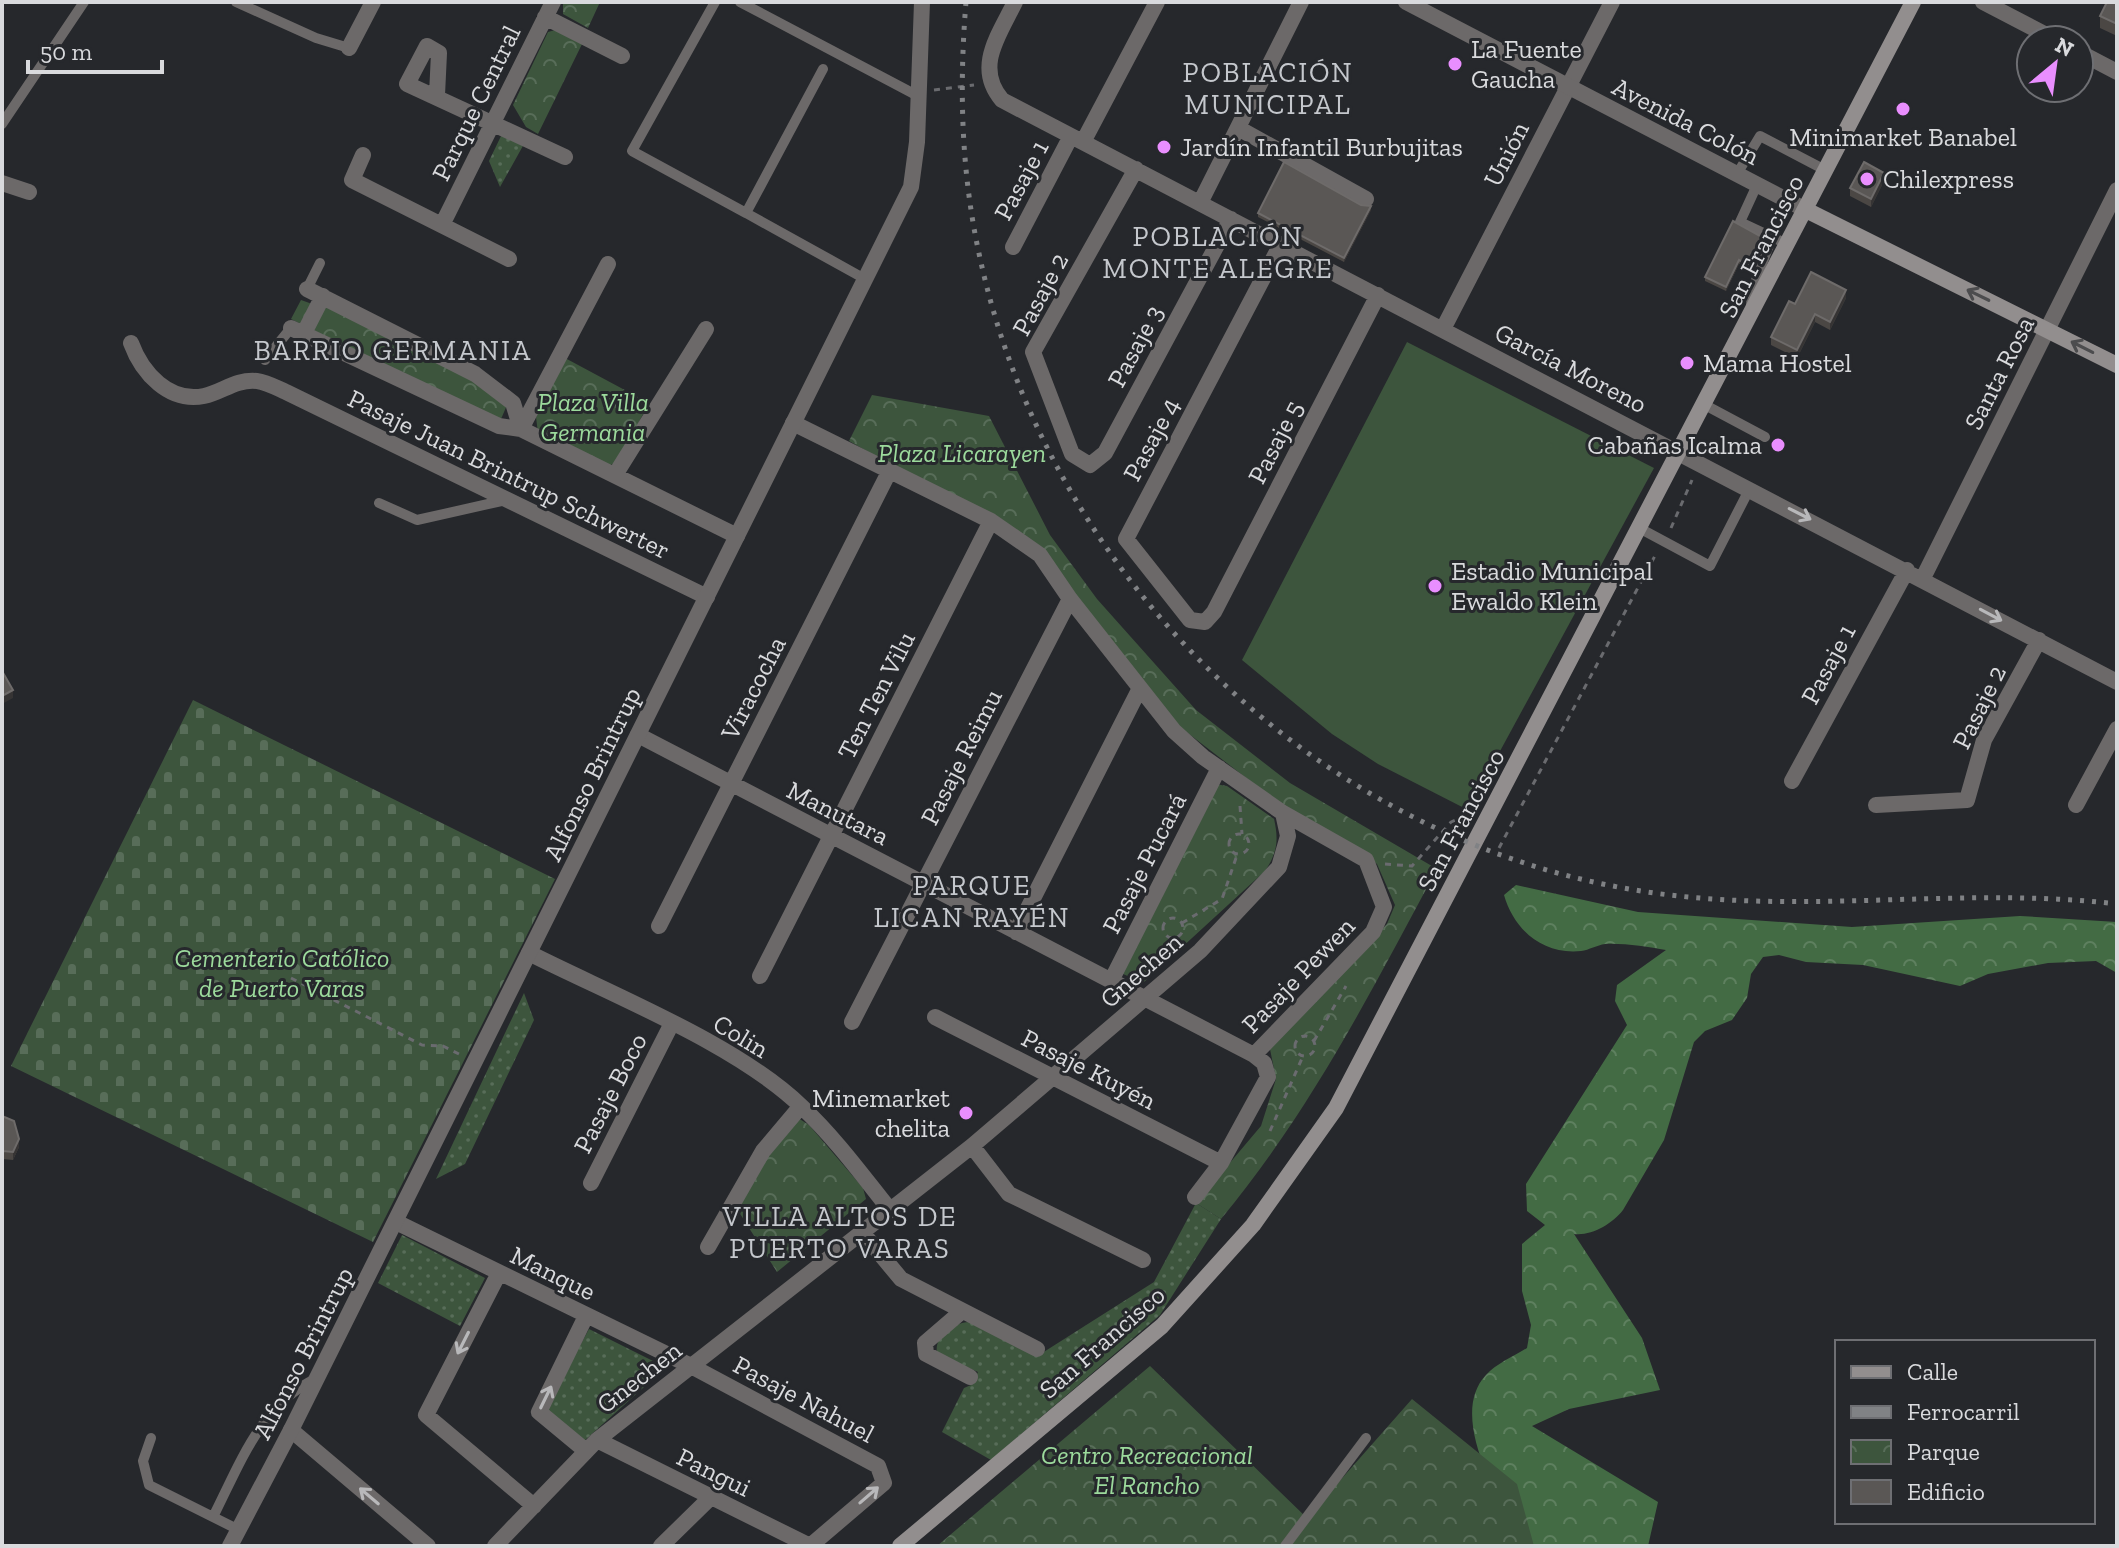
<svg xmlns="http://www.w3.org/2000/svg" width="2119" height="1548" viewBox="0 0 2119 1548" font-family="'Zilla Slab',serif">
  <style>
    .grass { fill: url(#grass-dots) }
    .forest { fill: url(#forest-crowns) }
    .cemetery { fill: url(#cemetery-stones) }
    .park { fill: url(#park-crowns) }
    .pitch { fill: #3d553d }
    .lines { fill: none; stroke-linecap: round; stroke-linejoin: round }
    .path { stroke: #6a6b6f; stroke-width: 3; stroke-dasharray: 6 6; stroke-linecap: butt }
    .service { stroke: #6c6969; stroke-width: 10 }
    .minor { stroke: #6c6969; stroke-width: 16 }
    .tertiary { stroke: #6c6969; stroke-width: 16 }
    .secondary { stroke: #928e8e; stroke-width: 16 }
    .rail { stroke: #808285; stroke-width: 5; stroke-dasharray: 4 8; stroke-linecap: butt }
    .wall { fill: #4b4744 }
    .shaded-wall { fill: #363434 }
    .building { fill: #5a5755; stroke: #6e6b6a; stroke-width: 2 }
    .oneway { stroke: #4c4c4e }
    .oneway2 { stroke: #b8b8ba }
    .poi-dot { fill: #e98efe; stroke: #26282c; stroke-width: 3 }
    .labels { text-anchor: middle; dominant-baseline: central; stroke-width: 6; stroke-linejoin: round; paint-order: stroke }
    .poi-label { font-size: 26px; fill: #d9dadd; stroke: #26282c; text-anchor: start }
    .street-label { font-size: 26px; fill: #d9dadd; stroke: #26282c }
    .park-label { font-size: 26px; font-style: italic; fill: #9cda9c; stroke: #26282c }
    .neighbourhood-label { font-size: 28px; letter-spacing: 2px; fill: #c5c8cd; stroke: #26282c }
  </style>
  <defs>
    <pattern id="grass-dots" width="8" height="8" patternUnits="userSpaceOnUse" patternTransform="scale(2)"><rect width="8" height="8" fill="#3d553d"/><path d="M2 2h.1M6 6h.1" fill="none" stroke="#586d59" stroke-width="1.8" stroke-linecap="round"/></pattern>
    <pattern id="forest-crowns" width="20" height="18" patternUnits="userSpaceOnUse" patternTransform="scale(2)"><rect width="20" height="18" fill="#436b44"/><path d="M2 6a3 3 0 1 1 6 0M12 15a3 3 0 1 1 6 0" fill="none" stroke="#5e805f"/></pattern>
    <pattern id="cemetery-stones" width="16" height="16" patternUnits="userSpaceOnUse" patternTransform="scale(2)"><rect width="16" height="16" fill="#3d553d"/><path d="M2 7V4a2 2 0 0 1 4 0v3zM10 15v-3a2 2 0 0 1 4 0v3z" fill="#586d59"/></pattern>
    <pattern id="park-crowns" width="20" height="18" patternUnits="userSpaceOnUse" patternTransform="scale(2)"><rect width="20" height="18" fill="#3d553d"/><path d="M2 6a3 3 0 1 1 6 0M12 15a3 3 0 1 1 6 0" fill="none" stroke="#586d59"/></pattern>
  </defs>
  <rect width="100%" height="100%" fill="#26282c"/>
  <path class="grass" d="M502,134L524,144L500,187L489,161Z
    M524,993L534,1020L465,1164L436,1179Z
    M1196,1203L1221,1219L1160,1315L991,1460L942,1432L964,1388L971,1385L978,1372L937,1354C934,1335 953,1323 969,1322L1039,1355L1154,1282Z
    M402,1235L485,1278L460,1326L378,1283Z
    M589,1329L655,1362L653,1379L584,1441L545,1410Z"/>
  <path class="forest" d="M1516,885L1638,912L1852,927L2020,916L2117,922V973L2096,961L2048,963L1988,974L1960,986L1863,965L1806,962L1779,955L1763,957L1751,974L1747,998L1732,1020L1705,1031L1694,1042L1664,1140L1623,1210C1612,1224 1592,1236 1574,1234L1642,1338L1660,1390L1569,1409L1532,1426L1658,1502L1648,1546H1525C1503,1508 1446,1417 1486,1375C1496,1364 1514,1356 1527,1348L1531,1325L1522,1291V1244L1545,1225L1527,1211L1526,1184L1627,1025L1615,1001L1617,985L1666,950C1648,947 1624,943 1605,944C1597,945 1589,950 1581,951C1543,955 1514,930 1504,895Z"/>
  <path class="cemetery" d="M193,700L555,879L373,1242L11,1066Z"/>
  <path class="park" d="M563,2H600L588,28L563,14Z
    M559,29L583,42L538,134L526,127L513,105L548,32Z
    M301,300L315,305L324,302L473,378L507,405L501,419L489,418L291,319Z
    M565,358L649,403L618,461L607,467L538,433L536,417Z
    M872,395L989,416L1050,535L1097,599L1196,710L1290,783L1437,869C1370,993 1312,1109 1221,1219L1196,1203L1261,1126L1276,1079L1269,1044L1387,924L1395,905L1377,864L1356,847L1280,804L1180,727L1030,543L849,441Z
    M1215,784L1227,786L1274,819C1279,841 1277,853 1265,871L1143,983L1121,973Z
    M798,1118L809,1125L863,1188L866,1199L777,1272L737,1209L768,1154Z
    M1150,1366L1307,1518L1412,1399L1517,1484L1534,1546H937Z"/>
  <path class="pitch" d="M1407,342L1654,468L1468,810L1378,764L1332,734L1242,660Z"/>
  <g class="lines">
    <path class="path" d="M934,90L974,85
      M1671,528L1692,480
      M1240,806L1242,834
      M1229 844a10 10 0 1 1 20 0a10 10 0 1 1-20 0Z
      M1499,848L1657,552
      M1385,864L1412,866L1451,822L1471,813
      M1163 928a10 10 0 1 1 20 0a10 10 0 1 1-20 0Z
      M1182,923L1222,899L1237,855
      M291,978L422,1045L443,1046L461,1055
      M1295 1046a10 10 0 1 1 20 0a10 10 0 1 1-20 0Z
      M1314,1041L1346,986
      M1270,1131L1303,1056"/>
    <path class="service" d="M236,2L316,38L349,48
      M715,2L632,151L746,213
      M740,2L918,96
      M823,69L746,213L865,279
      M2,124L84,2
      M1737,174L1760,136L1827,171
      M1757,185L1740,222L1789,245
      M307,289L320,263
      M1751,306L1752,291L1771,240
      M265,360L291,328
      M1705,405L1765,437
      M379,503L417,520L506,500
      M1641,529L1710,566L1750,488
      M151,1438L143,1461L149,1485L239,1530
      M213,1517C240,1464 260,1405 317,1378
      M1285,1546L1366,1438"/>
    <path class="minor" d="M1015,2C999,35 974,67 1002,100L2117,682
      M1983,2L2056,40
      M545,17L622,56
      M349,48L373,2
      M2079,52L2117,72
      M437,95L439,53L427,46L407,84L565,157
      M1238,128L1366,199
      M1083,142L1157,2
      M363,155L352,180L509,259
      M1136,169L1033,352L1072,454L1090,465L1105,453L1231,219
      M2,183L29,192
      M1200,203L1301,2
      M442,225L553,2
      M1281,244L1126,539L1190,620L1205,622L1214,612L1378,295
      M1013,247L1071,136
      M307,289L475,374L513,403L521,429
      M291,328L499,426L521,429L737,536
      M1443,329L1612,2
      M304,333L323,296
      M131,343C142,373 169,403 204,396C223,392 235,379 257,381C266,382 277,388 286,392L707,597
      M521,429L608,264
      M615,475L706,329
      M1923,578L2117,190
      M638,735L1254,1055
      M1792,781L1907,570
      M1876,805L1967,800L1984,740L2039,640
      M2076,805L2117,729
      M659,926L889,472
      M1016,932L1140,688
      M529,953C612,995 737,1044 802,1107C835,1138 862,1175 890,1210
      M760,976L991,521
      M1111,981L1219,768
      M935,1017L1221,1163
      M852,1022L1070,599
      M972,1146L1009,1194L1143,1260
      M591,1183L671,1025
      M1195,1197L1221,1163L1268,1077L1264,1063L1254,1055L1373,932L1384,907L1366,860L1283,813
      M396,1222L691,1366L878,1466L884,1483L810,1546
      M862,1232L901,1279L1037,1349
      M708,1247L763,1151L801,1106
      M499,1273L426,1415L534,1506
      M961,1312L925,1343L926,1354L970,1377
      M586,1316L539,1412L586,1451
      M291,1430L428,1546
      M597,1440L810,1546
      M495,1546L597,1440L972,1146L1200,951L1279,867L1288,836L1283,813L1203,757L1174,731L1070,599L1040,555L991,521L793,423
      M661,1546L710,1498"/>
    <path class="tertiary" d="M1406,2L1806,210
      M230,1546L291,1430L911,187L917,142L922,2"/>
    <path class="secondary" d="M1806,210L2117,365
      M900,1546L1162,1326L1253,1225L1336,1108L1913,2"/>
    <path class="rail" d="M966,2C959,88 961,173 980,258C1048,573 1310,834 1629,889C1792,918 1955,885 2117,904"/>
  </g>
  <path class="wall" d="M2117,2V36L2100,28V16Z
    M1884,181L1871,207L1850,196V188Z
    M1361,205L1371,210L1344,262L1258,217V213Z
    M1762,241L1750,270L1739,264L1726,291L1705,281V277Z
    M1846,298L1830,330L1815,322L1797,358L1771,345V337L1795,304Z
    M2,1116L19,1147L13,1160L3,1159L2,1162Z"/>
  <path class="shaded-wall" d="M1884,173V181L1871,207V199Z
    M1371,206V210L1344,262V258Z
    M1762,237V241L1750,270V266Z
    M1739,260V264L1726,291V287Z
    M1846,290V298L1830,330V322Z
    M1815,314V322L1797,358V350Z
    M13,690V698L2,704V696Z
    M19,1139V1147L13,1160V1152Z"/>
  <path class="building" d="M2107,2H2117V24L2100,16Z
    M1284,162L1361,205L1371,206L1344,258L1258,213Z
    M1864,162L1884,173L1871,199L1850,188Z
    M1733,221L1762,237L1750,266L1739,260L1726,287L1705,277Z
    M1811,272L1846,290L1830,322L1815,314L1797,350L1771,337L1789,301L1795,304Z
    M2,671L13,690L2,696Z
    M2,1116L14,1121L19,1139L13,1152L3,1151L2,1154Z"/>
  <defs><path id="oneway-shaft" d="M-6 0H5M1.5-3L5.5 0L1.5 3" fill="none" stroke-width="1.6" stroke-linecap="round" stroke-linejoin="round" transform="scale(2)"/></defs>
  <g class="oneway">
    <use href="#oneway-shaft" transform="translate(1978 295) rotate(-154)"/>
    <use href="#oneway-shaft" transform="translate(2082 347) rotate(-153)"/>
  </g>
  <g class="oneway2">
    <use href="#oneway-shaft" transform="translate(1800 514) rotate(27)"/>
    <use href="#oneway-shaft" transform="translate(1991 615) rotate(28)"/>
    <use href="#oneway-shaft" transform="translate(463 1343) rotate(117)"/>
    <use href="#oneway-shaft" transform="translate(546 1397) rotate(-64)"/>
    <use href="#oneway-shaft" transform="translate(869 1495) rotate(-41)"/>
    <use href="#oneway-shaft" transform="translate(369 1496) rotate(-140)"/>
  </g>
  <g class="poi-dot">
    <circle cx="1455" cy="64" r="8"/>
    <circle cx="1903" cy="109" r="8"/>
    <circle cx="1164" cy="147" r="8"/>
    <circle cx="1867" cy="179" r="8"/>
    <circle cx="1687" cy="363" r="8"/>
    <circle cx="1778" cy="445" r="8"/>
    <circle cx="1435" cy="586" r="8"/>
    <circle cx="966" cy="1113" r="8"/>
  </g>
  <g class="labels">
    <g class="poi-label">
      <text x="1471" y="49">La Fuente<tspan x="1471" dy="30">Gaucha</tspan></text>
      <text x="1903" y="137" text-anchor="middle">Minimarket Banabel</text>
      <text x="1180" y="147">Jardín Infantil Burbujitas</text>
      <text x="1883" y="179">Chilexpress</text>
      <text x="1703" y="363">Mama Hostel</text>
      <text x="1762" y="445" text-anchor="end">Cabañas Icalma</text>
      <text x="1451" y="571">Estadio Municipal<tspan x="1451" dy="30">Ewaldo Klein</tspan></text>
      <text x="950" y="1098" text-anchor="end">Minemarket<tspan x="950" dy="30">chelita</tspan></text>
    </g>
    <g class="street-label">
      <text transform="translate(476 103) rotate(-64)">Parque Central</text>
      <text transform="translate(1686 121) rotate(27)">Avenida Colón</text>
      <text transform="translate(1506 154) rotate(-63)">Unión</text>
      <text transform="translate(1021 180) rotate(-62)">Pasaje 1</text>
      <text transform="translate(1761 246) rotate(-63)">San Francisco</text>
      <text transform="translate(1040 294) rotate(-62)">Pasaje 2</text>
      <text transform="translate(1135 346) rotate(-62)">Pasaje 3</text>
      <text transform="translate(1571 368) rotate(27)">García Moreno</text>
      <text transform="translate(1999 373) rotate(-63)">Santa Rosa</text>
      <text transform="translate(1151 439) rotate(-62)">Pasaje 4</text>
      <text transform="translate(1275 442) rotate(-63)">Pasaje 5</text>
      <text transform="translate(509 474) rotate(26)">Pasaje Juan Brintrup Schwerter</text>
      <text transform="translate(1828 664) rotate(-62)">Pasaje 1</text>
      <text transform="translate(753 688) rotate(-63)">Viracocha</text>
      <text transform="translate(876 695) rotate(-63)">Ten Ten Vilu</text>
      <text transform="translate(1979 707) rotate(-64)">Pasaje 2</text>
      <text transform="translate(961 757) rotate(-63)">Pasaje Reimu</text>
      <text transform="translate(592 774) rotate(-64)">Alfonso Brintrup</text>
      <text transform="translate(838 813) rotate(27)">Manutara</text>
      <text transform="translate(1461 820) rotate(-62)">San Francisco</text>
      <text transform="translate(1144 863) rotate(-63)">Pasaje Pucará</text>
      <text transform="translate(1141 970) rotate(-41)">Gnechen</text>
      <text transform="translate(1298 975) rotate(-46)">Pasaje Pewen</text>
      <text transform="translate(741 1036) rotate(31)">Colin</text>
      <text transform="translate(1089 1069) rotate(27)">Pasaje Kuyén</text>
      <text transform="translate(610 1093) rotate(-63)">Pasaje Boco</text>
      <text transform="translate(553 1273) rotate(26)">Manque</text>
      <text transform="translate(1102 1342) rotate(-41)">San Francisco</text>
      <text transform="translate(303 1353) rotate(-63)">Alfonso Brintrup</text>
      <text transform="translate(639 1377) rotate(-38)">Gnechen</text>
      <text transform="translate(804 1399) rotate(28)">Pasaje Nahuel</text>
      <text transform="translate(714 1472) rotate(26)">Pangui</text>
    </g>
    <g class="park-label">
      <text x="593" y="402">Plaza Villa<tspan x="593" dy="30">Germania</tspan></text>
      <text x="962" y="453">Plaza Licarayen</text>
      <text x="282" y="958">Cementerio Católico<tspan x="282" dy="30">de Puerto Varas</tspan></text>
      <text x="1147" y="1455">Centro Recreacional<tspan x="1147" dy="30">El Rancho</tspan></text>
    </g>
    <g class="neighbourhood-label">
      <text x="1268" y="72">POBLACIÓN<tspan x="1268" dy="32">MUNICIPAL</tspan></text>
      <text x="1218" y="236">POBLACIÓN<tspan x="1218" dy="32">MONTE ALEGRE</tspan></text>
      <text x="393" y="350">BARRIO GERMANIA</text>
      <text x="972" y="885">PARQUE<tspan x="972" dy="32">LICAN RAYÉN</tspan></text>
      <text x="840" y="1216">VILLA ALTOS DE<tspan x="840" dy="32">PUERTO VARAS</tspan></text>
    </g>
  </g>
  <rect width="2119" height="1548" fill="none" stroke="#d9dadd" stroke-width="8"/>
  <rect x="1835" y="1340" width="260" height="184" fill="#26282c" stroke="#6e6f73" stroke-width="2"/>
  <rect x="1851" y="1366" width="40" height="12" fill="#928e8e" stroke="#6e6f73" stroke-width="2"/>
  <text x="1907" y="1380" font-size="24" fill="#d9dadd">Calle</text>
  <rect x="1851" y="1406" width="40" height="12" fill="#808285" stroke="#6e6f73" stroke-width="2"/>
  <text x="1907" y="1420" font-size="24" fill="#d9dadd">Ferrocarril</text>
  <rect x="1851" y="1440" width="40" height="24" fill="url(#park-crowns)" stroke="#6e6f73" stroke-width="2"/>
  <text x="1907" y="1460" font-size="24" fill="#d9dadd">Parque</text>
  <rect x="1851" y="1480" width="40" height="24" fill="#5a5755" stroke="#6e6f73" stroke-width="2"/>
  <text x="1907" y="1500" font-size="24" fill="#d9dadd">Edificio</text>
  <g transform="translate(2055 64) rotate(29)"><circle r="38" fill="#26282c" stroke="#6e6f73" stroke-width="2"/>
  <path d="M0-6L14 30L0 20L-14 30Z" fill="#e98efe"/>
  <text y="-12" font-size="22" font-weight="bold" text-anchor="middle" fill="#d9dadd">N</text>
  </g>
  <path d="M28 60v12h134v-12" fill="none" stroke="#d9dadd" stroke-width="4"/>
  <text x="40" y="60" font-size="24" fill="#d9dadd" stroke="#26282c" stroke-width="6" paint-order="stroke">50 m</text>
</svg>
